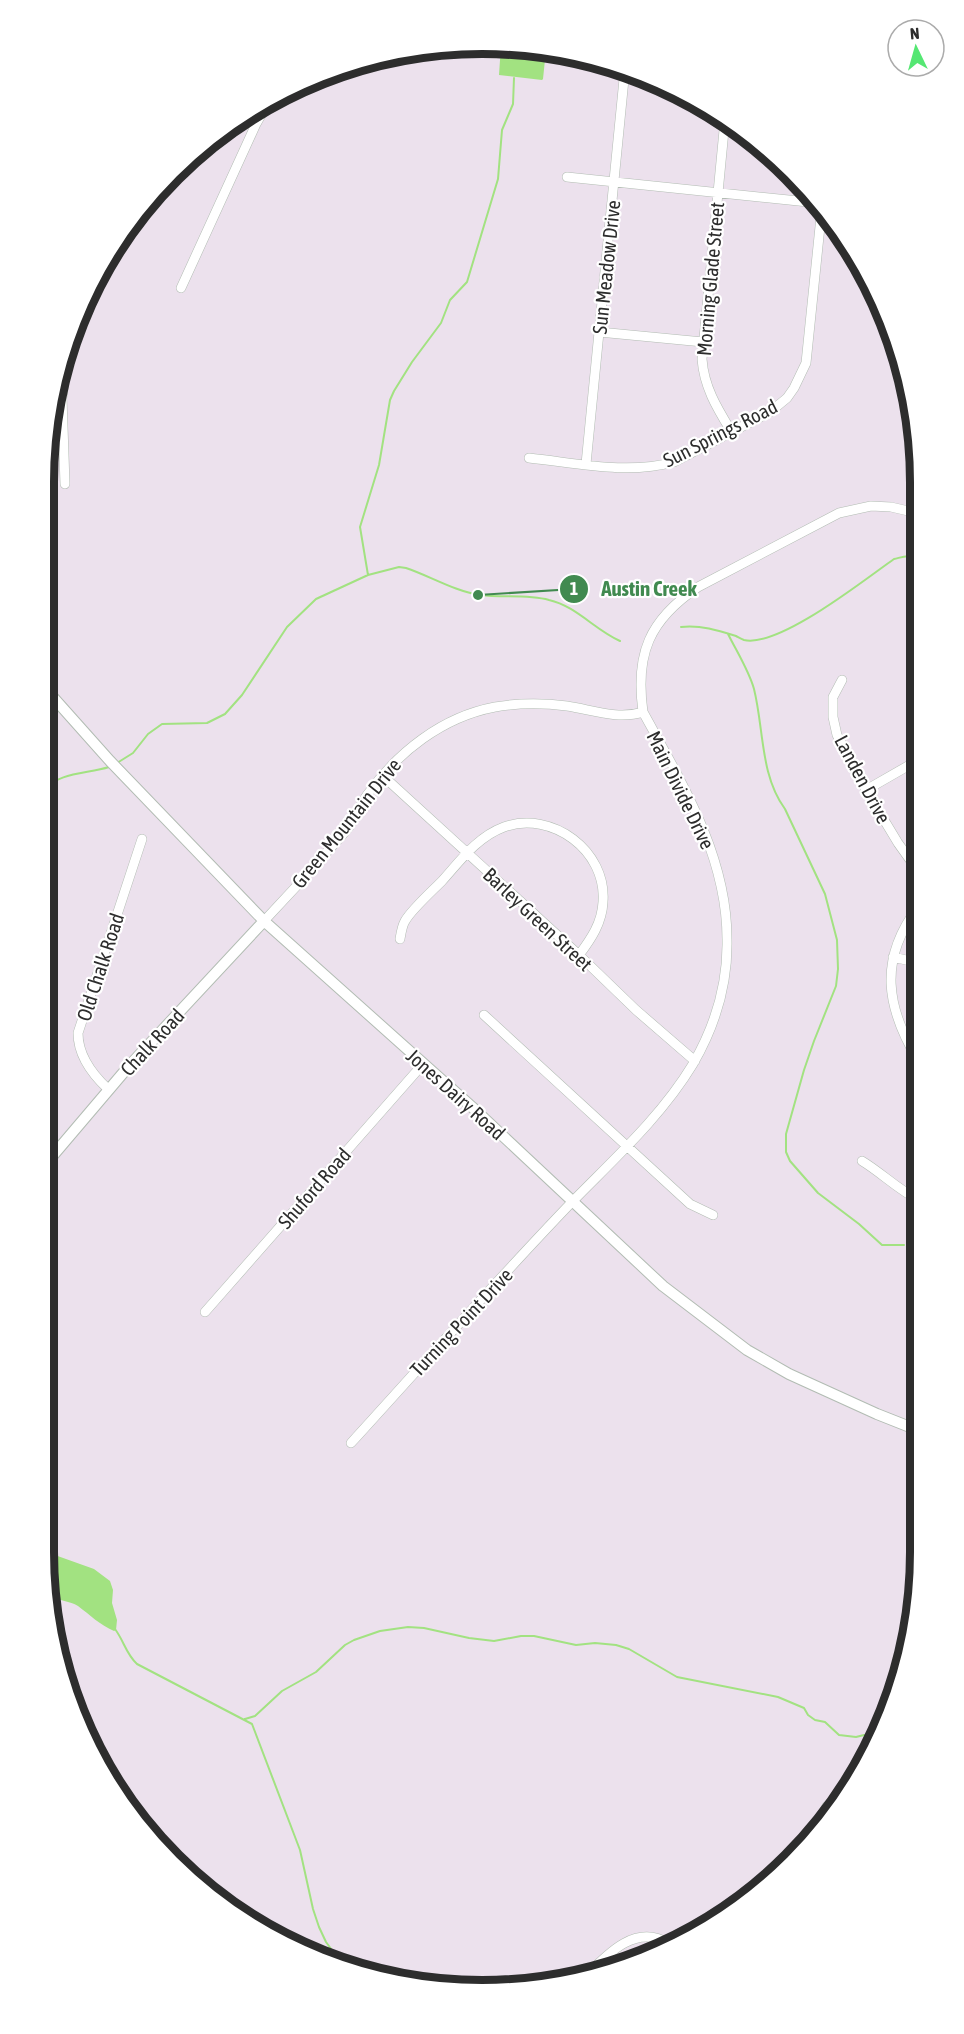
<svg xmlns="http://www.w3.org/2000/svg" width="964" height="2034" viewBox="0 0 964 2034" font-family="'Asap Condensed',sans-serif">
  <style>
    .water { fill: #a2e281 }
    .lines { fill: none; stroke-linecap: round; stroke-linejoin: round }
    .stream { stroke: #a2e281; stroke-width: 2 }
    .minor-casing { stroke: #b2bcb3; stroke-width: 10 }
    .tertiary-casing { stroke: #b2bcb3; stroke-width: 12 }
    .minor { stroke: #fff; stroke-width: 9 }
    .tertiary { stroke: #fff; stroke-width: 10 }
    .labels { text-anchor: middle; dominant-baseline: central; stroke-width: 4.5; stroke-linejoin: round; paint-order: stroke }
    .street-label { font-size: 20px; fill: #2d2d2d; stroke: #fff }
    .rim { fill: none; stroke: #2d2d2d; stroke-width: 8 }
    .leader { fill: none; stroke: #418a50; stroke-width: 2 }
    .callout-dot { fill: #418a50; stroke: #fff; stroke-width: 2 }
    .mark-label { font-size: 18px; text-anchor: middle; font-weight: bold; fill: #fff }
    .callout-label { font-size: 21px; text-anchor: middle; font-weight: bold; fill: #418a50; stroke: #fff; stroke-width: 4.5; stroke-linejoin: round; paint-order: stroke }
  </style>
  <rect width="100%" height="100%" fill="#ece1ed"/>
  <path class="water" d="M501,45L546,50L543,79L542,80L499,75Z
    M44,1540L52,1554L94,1569L110,1581L113,1590L112,1603L117,1620L116,1630L114,1631C100,1625 90,1615 78,1606C70,1601 59,1601 51,1596L44,1552Z"/>
  <g class="lines">
    <path class="stream" d="M368,575L360,527L379,465L390,400L394,391L412,362L441,323L450,300L467,282L498,179L502,130L513,104L514,78
      M681,627C701,625 717,630 736,636C738,637 741,639 744,640C779,648 864,580 894,559C903,557 910,553 917,561
      M728,634C737,652 749,671 754,689C764,729 760,775 785,809L825,894L837,940L838,969L836,986L814,1041L804,1070L786,1134V1152L790,1161L818,1193L859,1224L882,1245H904
      M117,763L133,753L148,734L162,724L207,723L225,714L242,695L287,627L316,599L368,575L399,567L406,568C430,576 454,591 480,595C502,598 527,594 549,600C576,606 595,630 620,641
      M44,790C59,772 87,774 109,767
      M115,1629C124,1641 126,1654 137,1664L252,1724L300,1850L313,1909L319,1927L326,1942L340,1961
      M245,1719L255,1716L282,1691L316,1672L345,1645L354,1640L380,1631L408,1627L424,1628L469,1638L494,1641L521,1636H534L576,1645L595,1643L616,1645L629,1649L677,1677L778,1697L804,1708L808,1715L815,1720L825,1722L839,1735L856,1737L864,1735L875,1740"/>
    <defs>
      <path id="minor" d="M725,120L702,359C704,387 717,408 731,431
        M567,177L818,203
        M181,288L256,124L269,101
        M599,332L703,342
        M529,458C577,463 627,475 674,462L770,412L787,398L794,388L806,363L822,207
        M586,464L625,69
        M65,484L62,398L67,361L76,315
        M842,680L833,697V717L837,735L866,790L898,843L918,871
        M382,775L579,955L636,1010L695,1061
        M866,790L913,763
        M918,907C878,960 886,1008 919,1062
        M264,921C285,899 305,877 325,854C333,845 342,836 349,827C356,817 360,805 367,795C398,752 442,717 495,707C518,703 544,703 567,706C593,710 618,720 643,712
        M400,939C401,933 402,926 405,921C411,910 432,891 442,881C460,861 477,837 504,827C552,810 607,851 603,902C602,923 591,939 579,955
        M893,957L919,963
        M484,1015L690,1204L713,1215
        M108,1089C93,1075 78,1055 78,1033L142,839
        M862,1161C882,1173 898,1190 919,1200
        M205,1312L423,1064
        M351,1443C424,1363 496,1281 571,1203C614,1159 661,1117 693,1064C715,1026 728,983 727,939C727,856 682,783 643,712C635,654 649,620 698,587L839,513L871,506L891,507L917,513
        M812,1840L814,1830L827,1806
        M587,1975C608,1953 637,1923 669,1944"/>
      <path id="tertiary" d="M44,687L110,761L264,921L472,1107L663,1286L747,1350L789,1374L877,1414L920,1431
        M44,1166L129,1066L264,921"/>
    </defs>
    <use href="#minor" class="minor-casing"/>
    <use href="#tertiary" class="tertiary-casing"/>
    <use href="#minor" class="minor"/>
    <use href="#tertiary" class="tertiary"/>
  </g>
  <g class="labels">
    <g class="street-label">
      <text transform="translate(606 267) rotate(-84)">Sun Meadow Drive</text>
      <text transform="translate(710 279) rotate(-85)">Morning Glade Street</text>
      <text transform="translate(720 433) rotate(-27)">Sun Springs Road</text>
      <text transform="translate(863 779) rotate(62)">Landen Drive</text>
      <text transform="translate(681 790) rotate(64)">Main Divide Drive</text>
      <text transform="translate(346 823) rotate(-51)">Green Mountain Drive</text>
      <text transform="translate(538 919) rotate(43)">Barley Green Street</text>
      <text transform="translate(100 967) rotate(-72)">Old Chalk Road</text>
      <text transform="translate(152 1042) rotate(-47)">Chalk Road</text>
      <text transform="translate(456 1094) rotate(42)">Jones Dairy Road</text>
      <text transform="translate(314 1188) rotate(-49)">Shuford Road</text>
      <text transform="translate(461 1322) rotate(-47)">Turning Point Drive</text>
    </g>
  </g>
  <path d="M0 0H964V2034H0ZM482 54H482A428 428 0 0 1 910 482V1552A428 428 0 0 1 482 1980H482A428 428 0 0 1 54 1552V482A428 428 0 0 1 482 54Z" fill="#fff" fill-rule="evenodd"/>
  <path class="rim" d="M482 54H482A428 428 0 0 1 910 482V1552A428 428 0 0 1 482 1980H482A428 428 0 0 1 54 1552V482A428 428 0 0 1 482 54Z"/>
  <path class="leader" d="M478 595L574 589"/>
  <g class="callout-dot">
    <circle cx="478" cy="595" r="6"/>
    <circle cx="574" cy="589" r="15"/>
  </g>
  <g class="mark-label">
    <text x="574" y="595">1</text>
  </g>
  <g class="callout-label">
    <text x="649" y="596">Austin Creek</text>
  </g>
  <g transform="translate(916 48) rotate(355)"><circle r="28" fill="#ffffff" stroke="#ababab" stroke-width="1.5"/>
  <path d="M0-4.5L10 22L0 15L-10 22Z" fill="#55e773"/>
  <text y="-9" font-size="16" font-weight="bold" text-anchor="middle" fill="#2d2d2d">N</text>
  </g>
</svg>
